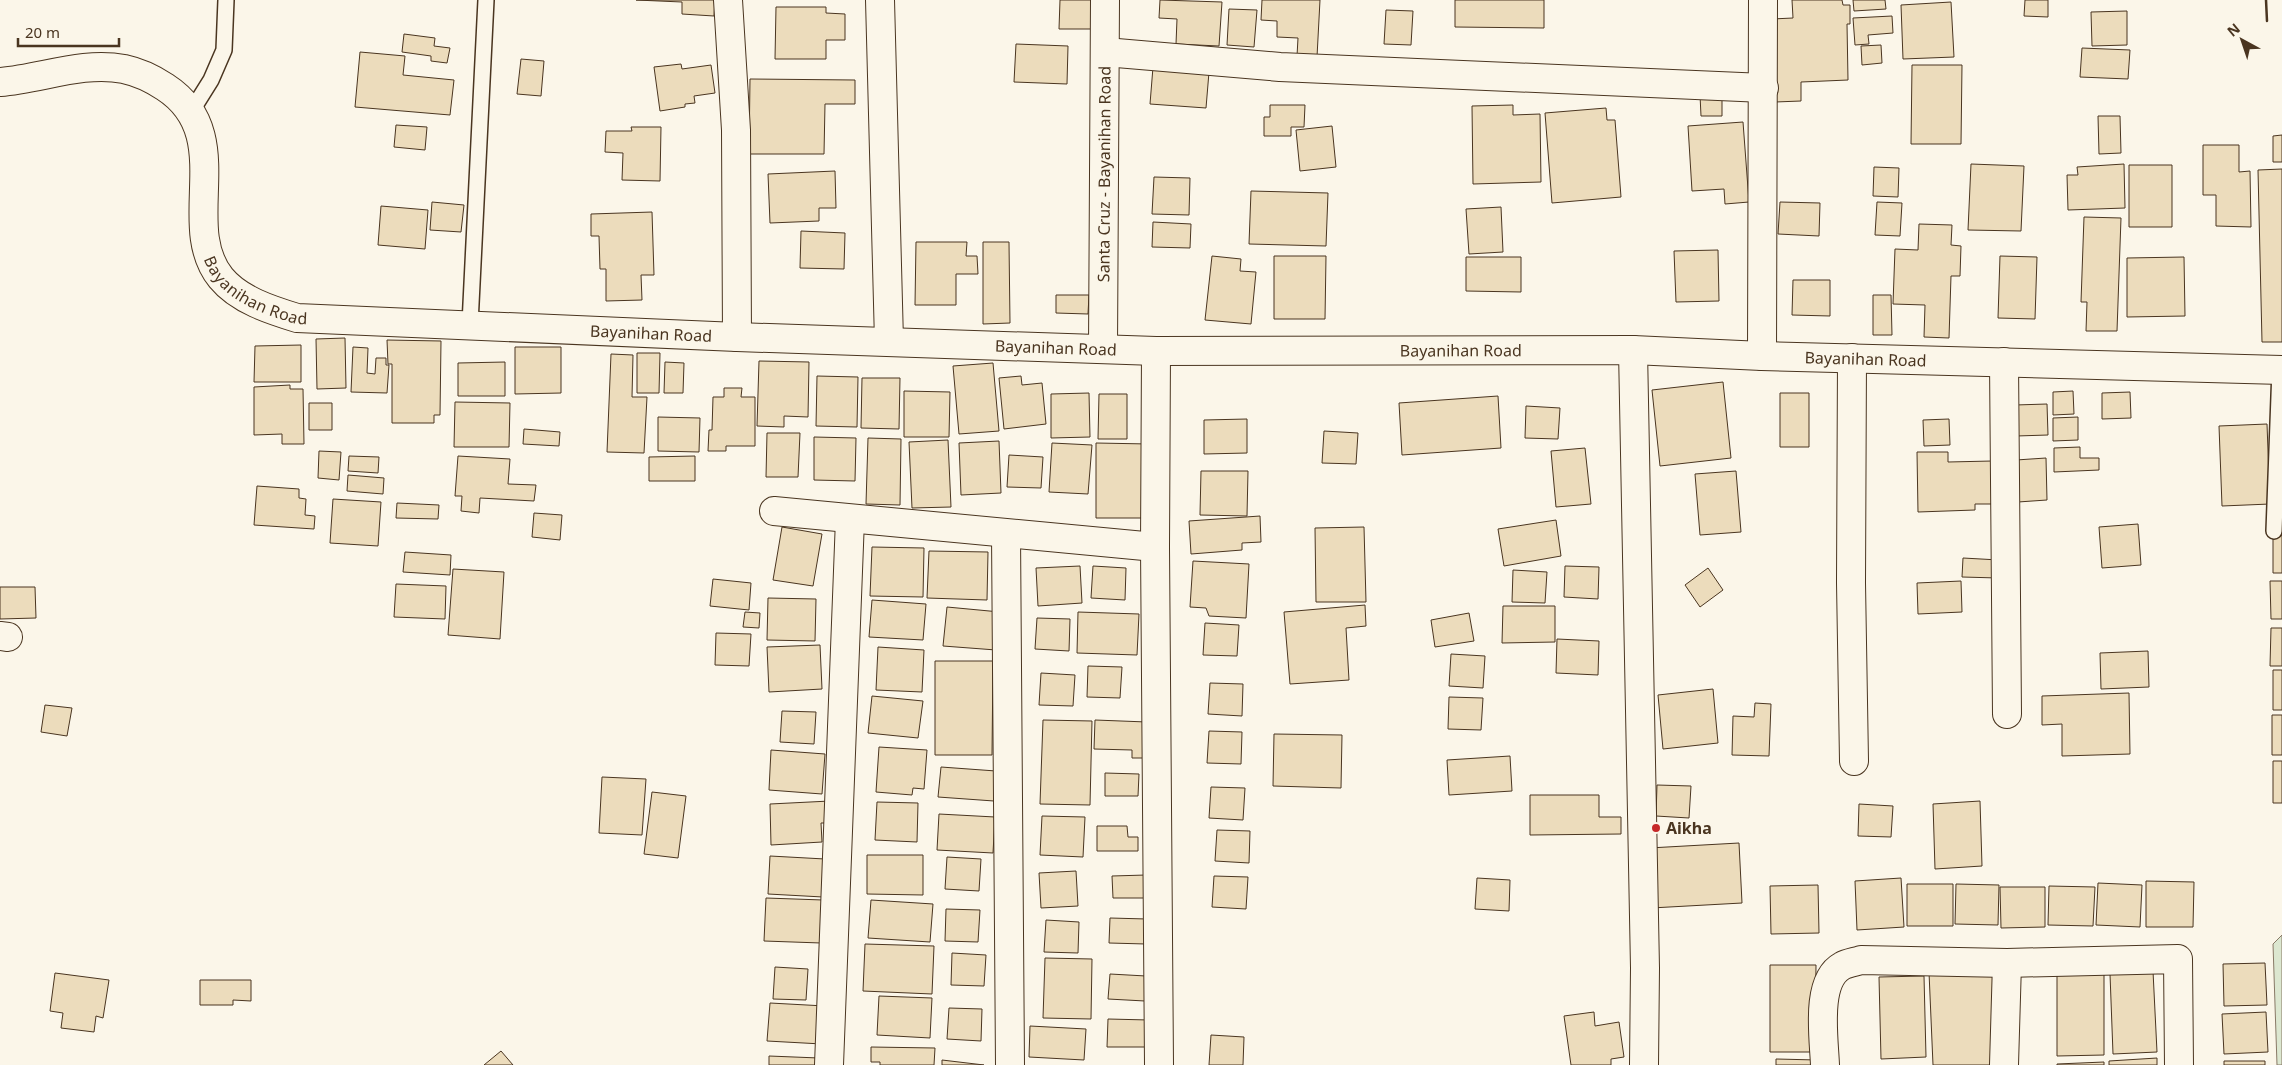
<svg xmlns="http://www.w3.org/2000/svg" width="2282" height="1065" viewBox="0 0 2282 1065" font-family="'Noto Sans',sans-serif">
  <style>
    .green { fill: #dce7d0; stroke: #887966 }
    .building { fill: #ecdcbc; stroke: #4a3520 }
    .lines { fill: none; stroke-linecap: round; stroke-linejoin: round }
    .lane-casing { stroke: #4a3520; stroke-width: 18 }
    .street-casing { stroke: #4a3520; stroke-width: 30 }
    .secondary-casing { stroke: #4a3520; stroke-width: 30 }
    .lane { stroke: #fbf6e9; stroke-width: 15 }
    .street { stroke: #fbf6e9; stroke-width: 28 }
    .secondary { stroke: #fbf6e9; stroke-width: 28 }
    .wall { stroke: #4a3520; stroke-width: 2.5 }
    .poi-dot { fill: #c62828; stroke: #fbf6e9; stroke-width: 2 }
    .labels { text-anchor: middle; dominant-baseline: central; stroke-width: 4; stroke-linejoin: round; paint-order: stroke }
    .street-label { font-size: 16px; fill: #4a3520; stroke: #fbf6e9 }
    .poi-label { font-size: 16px; font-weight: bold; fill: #4a3520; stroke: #fbf6e9; text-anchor: start }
  </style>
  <rect width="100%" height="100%" fill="#fbf6e9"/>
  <path class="green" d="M2282,935V1065H2277L2273,944Z"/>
  <path class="building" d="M636,0H715L714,16L682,14V2Z
    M1060,0H1094V29H1059Z
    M1160,0L1222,2L1219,46L1176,44L1177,19L1159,18Z
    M1262,0H1320L1317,57L1297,56L1298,38L1277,37V21L1261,20Z
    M1455,0H1544V28L1455,27Z
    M1792,0H1842L1843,5H1850V24H1847L1848,80L1801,82V101L1775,102L1772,19L1793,18Z
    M1853,0H1885L1886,9L1854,11Z
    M2025,0H2048V17L2024,16Z
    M1951,2L1954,57L1903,59L1901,5Z
    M776,7H826V13L845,14V40H826V59H775Z
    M1229,9L1257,10L1254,47L1227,45Z
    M1386,10L1413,11L1411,45L1384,44Z
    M2127,11V45L2092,46L2091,12Z
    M1892,16L1893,33L1868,35L1869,44L1855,45L1853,18Z
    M404,34L435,38L434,46L450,48L447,63L431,61V56L402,52Z
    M1016,44L1068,46L1067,84L1014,82Z
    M1881,45L1882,63L1862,65L1861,46Z
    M2082,48L2130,50L2128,79L2080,77Z
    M360,52L405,56L403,75L454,80L450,115L355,107Z
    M521,59L544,61L541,96L517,94Z
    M681,64L682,69L711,65L715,93L694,96L695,103L685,104V107L660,111L654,67Z
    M1912,65H1962L1961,144H1911Z
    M1153,67L1209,72L1206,108L1150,104Z
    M750,79L855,80V104H825L824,154H749Z
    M1722,94V116H1701L1700,95Z
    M1270,105H1305L1304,127H1291V136H1264V117H1270Z
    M1513,105V115L1540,114L1541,182L1473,184L1472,106Z
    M1606,108L1607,120H1615L1621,197L1552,203L1545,113Z
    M2098,116H2120L2121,153L2099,154Z
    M1743,122L1749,202L1725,204L1724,189L1692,191L1688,126Z
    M396,125L427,127L425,150L394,147Z
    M1332,126L1336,167L1300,171L1296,130Z
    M631,127H661L660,181L622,180L623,153L605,152L606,131H632Z
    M2282,135V162H2273V136Z
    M2203,145H2239V172L2250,171L2251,227L2216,226V195H2203Z
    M1971,164L2024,166L2021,231L1968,230Z
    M2124,164L2125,208L2068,210L2067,175H2078L2077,167Z
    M2129,165H2172V227H2129Z
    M1874,167L1899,168L1898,197L1873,196Z
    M2282,169V342H2262L2258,170Z
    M835,171L836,208H819V221L770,223L768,174Z
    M1154,177L1190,178L1189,215L1152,214Z
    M1251,191L1328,193L1326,246L1249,244Z
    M432,202L464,205L461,232L430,230Z
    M1780,202L1820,203L1819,236L1778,234Z
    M1877,202L1902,203L1900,236L1875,235Z
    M381,206L428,210L425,249L378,245Z
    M1501,207L1503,252L1469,254L1466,209Z
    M652,212L654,275H641L642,300L606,301V269H600L599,236H591V214Z
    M2084,217L2121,218L2117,331H2086L2087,302H2081Z
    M1153,222L1191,224L1190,248L1152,247Z
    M1919,224L1952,225L1951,245L1961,246L1960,276H1951L1949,338L1924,337L1925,305L1893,304L1895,249L1918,250Z
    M801,231L845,233L844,269L800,268Z
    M916,242H967L966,256H977L978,274H956V305H915Z
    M983,242H1009L1010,323L983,324Z
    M1718,250L1719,301L1676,302L1674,251Z
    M1212,256L1241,259L1240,271L1256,272L1251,324L1205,320Z
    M1274,256H1326L1325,319H1274Z
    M2000,256L2037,257L2035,319L1998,318Z
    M1466,257H1521V292L1466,291Z
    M2184,257L2185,316L2127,317V258Z
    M1793,280H1830V316L1792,315Z
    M1056,295H1089L1088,314L1056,313Z
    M1873,295H1891L1892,335H1873Z
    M345,338L346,388L317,389L316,339Z
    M387,340L441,341L440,415H434V423H392V364H388Z
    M301,345V382H254L255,346Z
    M353,347L368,348L367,373L375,374L376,358H386V365H389L387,393L351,392Z
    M515,347H561V393L515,394Z
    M637,353H660L659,393H637Z
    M611,354L633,355L632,397H647L644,453L607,452Z
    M759,361L809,362L808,417L784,416V427L757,426Z
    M505,362V396H458V363Z
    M665,362L684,363L683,393H664Z
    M993,363L999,431L959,434L953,366Z
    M817,376L858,377L857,427L816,426Z
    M1021,376L1022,385L1042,383L1046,424L1004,429L999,378Z
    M862,378H900L899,429L861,428Z
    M1723,382L1731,458L1660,466L1652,390Z
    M290,385V389H303L304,444H282V434L254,435V387Z
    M724,388H742L741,397H755V446H726V451H708L709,430H712L713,397H724Z
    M904,391L950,392L949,437H904Z
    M2073,391L2074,414L2053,415V392Z
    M2130,392L2131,418L2102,419V393Z
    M1089,393L1090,437L1051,438V394Z
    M1780,393H1809V447H1780Z
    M1099,394H1127V439H1098Z
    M1498,396L1501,448L1402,455L1399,403Z
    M455,402L510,403L509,447H454Z
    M309,403H332V430H309Z
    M2047,404L2048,435L2016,436L2015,405Z
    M1526,406L1560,408L1558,439L1525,438Z
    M658,417L700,418L699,452L658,451Z
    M2078,417V440L2053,441V418Z
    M1247,419V453L1204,454V420Z
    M1949,419L1950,445L1924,446L1923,420Z
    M2267,424L2270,504L2222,506L2219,426Z
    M524,429L560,432L559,446L523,444Z
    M1324,431L1358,433L1356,464L1322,463Z
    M767,433H800L798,477H766Z
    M814,437L856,438L855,481L814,480Z
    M868,438L901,439L900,505L866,504Z
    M948,440L951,507L912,508L909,442Z
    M999,441L1001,493L961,495L959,443Z
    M1052,443L1092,445L1088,494L1049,492Z
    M1096,443L1149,444L1148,518H1096Z
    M2080,447V458H2099V470L2054,472V448Z
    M1585,448L1591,504L1556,507L1551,451Z
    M319,451L341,452L339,480L318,478Z
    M1917,452H1948V462L1992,461L1993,504H1975V510L1918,512Z
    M1009,455L1043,457L1041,488L1007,487Z
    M349,456L379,457L378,473L348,471Z
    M458,456L510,459L508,484L536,485L534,501L480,498L479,513L461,511L462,496H455Z
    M695,456V481H649V457Z
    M2046,458L2047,500L2018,502L2016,460Z
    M1201,471H1248L1247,516L1200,515Z
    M1736,471L1741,532L1700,535L1695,474Z
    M348,475L384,478L383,494L347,491Z
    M257,486L299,489V498L306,499L305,515L315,516L314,529L254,525Z
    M333,499L381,502L378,546L330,543Z
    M397,503L439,505L438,519L396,518Z
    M534,513L562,515L560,540L532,537Z
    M1260,516L1261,542L1242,543V550L1191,554L1189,521Z
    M1556,520L1561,556L1504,566L1498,529Z
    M2138,524L2141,565L2102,568L2099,527Z
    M782,527L822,534L813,586L773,580Z
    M1364,527L1366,602H1316L1315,528Z
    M2273,535H2282V573H2273Z
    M872,547L924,548L923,597L870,596Z
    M929,551L988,552L987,600L927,598Z
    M405,552L451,555L450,575L403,572Z
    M1963,558L1999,560L1998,578L1962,577Z
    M1193,561L1249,564L1246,618L1209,616L1206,608L1190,607Z
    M1080,566L1082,603L1038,606L1036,568Z
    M1093,566L1126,568L1125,600L1091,598Z
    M1565,566L1599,567L1598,599L1564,597Z
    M1708,568L1723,590L1700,607L1685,585Z
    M453,569L504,572L500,639L448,635Z
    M1513,570L1547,572L1545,603L1512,602Z
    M713,579L751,583L749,610L710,606Z
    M1961,581L1962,612L1918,614L1917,583Z
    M2270,581H2282V619H2271Z
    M396,584L446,586L445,619L394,617Z
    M0,587H35L36,618L0,619Z
    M768,598L816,599L815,641L767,640Z
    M872,600L926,604L923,640L869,637Z
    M1365,605L1366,626L1346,628L1349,680L1290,684L1284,612Z
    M1503,606H1555V642L1502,643Z
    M947,607L1000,612L996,650L943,646Z
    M745,612L760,613L759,628L743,627Z
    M1078,612L1139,614L1137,655L1077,653Z
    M1469,613L1474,641L1435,647L1431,620Z
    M1037,618L1070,619L1069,651L1035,649Z
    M1205,623L1239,625L1237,656L1203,655Z
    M2271,628H2282V666H2270Z
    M716,633L751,634L749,666L715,665Z
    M1557,639L1599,641L1598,675L1556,673Z
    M820,645L822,689L769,692L767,647Z
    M878,647L924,650L922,692L876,690Z
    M2148,651L2149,687L2101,689L2100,653Z
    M1451,654L1485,656L1483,688L1449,686Z
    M935,661H993L992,755H935Z
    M1088,666L1122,667L1120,698L1087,697Z
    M2273,670H2282V710H2273Z
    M1041,673L1075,675L1073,706L1039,705Z
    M1210,683L1243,684L1242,716L1208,714Z
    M1713,689L1718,743L1663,749L1658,695Z
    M2129,693L2130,754L2062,756V724L2042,725V696Z
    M872,696L923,701L918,738L868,733Z
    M1449,697L1483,698L1481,730L1448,729Z
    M1755,703L1771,704L1769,756L1732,755L1733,716L1754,717Z
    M45,705L72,708L67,736L41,732Z
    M782,711L816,712L814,744L780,742Z
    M2272,715H2282V755H2272Z
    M1043,720L1092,721L1090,805L1040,804Z
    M1095,720L1147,722L1146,758H1132V750L1094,749Z
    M1209,731L1242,732L1241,764L1207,763Z
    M1274,734L1342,735L1341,788L1273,786Z
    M879,747L927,750L924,789L913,788L912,795L876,792Z
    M771,750L825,754L822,794L769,790Z
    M1510,756L1512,791L1449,795L1447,760Z
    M2273,761H2282V803H2273Z
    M941,767L996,771L994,801L938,797Z
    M1105,773L1139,774L1138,796H1105Z
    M602,777L646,779L642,835L599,833Z
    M1657,785L1691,786L1689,818L1656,816Z
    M1211,787L1245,788L1243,820L1209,818Z
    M652,792L686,796L678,858L644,854Z
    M1530,795H1599V817H1621V834L1530,835Z
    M830,801L831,823H821L822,842L771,845L770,804Z
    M1980,801L1982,866L1935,869L1933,804Z
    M877,802L918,803L917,842L875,840Z
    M1859,804L1893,806L1891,837L1858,836Z
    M939,814L995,817L993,853L937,850Z
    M1042,816L1085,817L1083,857L1040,855Z
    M1097,826H1127L1128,837H1138V851H1097Z
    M1217,830L1250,831L1249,863L1215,861Z
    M1739,843L1742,903L1651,908L1649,848Z
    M867,855H923V895L867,894Z
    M770,856L825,859L823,897L768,894Z
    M947,857L981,859L979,891L945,889Z
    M1076,871L1078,906L1041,908L1039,873Z
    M1146,875V898H1113L1112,876Z
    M1214,876L1248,877L1246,909L1212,907Z
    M1477,878L1510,880L1509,911L1475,909Z
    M1901,878L1904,927L1857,930L1855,881Z
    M2146,881L2194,882L2193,927H2146Z
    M2098,883L2142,885L2140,927L2096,925Z
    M1907,884H1953V926H1907Z
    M1956,884L1999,885L1998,925L1955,924Z
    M1818,885L1819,933L1771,934L1770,886Z
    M2049,886L2095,887L2093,926L2048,925Z
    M2000,887H2045V927L2001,928Z
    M766,898L823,900L821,943L764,941Z
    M871,900L933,904L930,942L868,938Z
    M946,909L980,910L978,942L945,941Z
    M1110,918L1147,919L1146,944L1109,943Z
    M1046,920L1079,922L1078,953L1044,952Z
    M865,944L934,946L932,994L863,991Z
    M952,953L986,955L984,986L951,985Z
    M1045,958L1092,959L1091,1019L1043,1018Z
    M2265,963L2267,1005L2224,1006L2223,964Z
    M1770,965H1816L1815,1052H1770Z
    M775,967L808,969L806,1000L773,999Z
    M1998,968L2003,1065H1933L1929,972Z
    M2153,971L2157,1052L2113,1054L2110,974Z
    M55,973L109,980L103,1018L96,1016L94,1032L61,1028L63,1013L50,1011Z
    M1110,974L1146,976L1145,1001L1108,999Z
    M2104,974V1055L2057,1056V975Z
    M1924,976L1926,1057L1881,1059L1879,977Z
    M200,980H251V1001L233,1000V1005H200Z
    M879,996L932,998L930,1038L877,1035Z
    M770,1003L825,1006L822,1044L767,1041Z
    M949,1008L982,1009L981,1041L947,1039Z
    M1594,1012L1595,1026L1619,1022L1624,1057L1611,1059V1065H1571L1564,1016Z
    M2266,1012L2268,1052L2224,1054L2222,1014Z
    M1108,1019L1149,1020L1148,1047H1107Z
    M1030,1026L1086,1029L1084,1060L1029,1057Z
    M1211,1035L1244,1037L1243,1065H1209Z
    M871,1047L935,1048L934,1065H880V1062H871Z
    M501,1051L513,1065H484Z
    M769,1056L819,1058V1065H769Z
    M2157,1058V1065H2109V1061Z
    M1776,1059L1817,1060V1065H1776Z
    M942,1060L984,1065H942Z
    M2224,1061H2265V1065H2224Z
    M2104,1062V1065H2057V1064Z"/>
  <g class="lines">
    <defs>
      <path id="lane" d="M191,112L211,80L224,50L226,0
        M470,324L486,0
        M2274,531L2280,369"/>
      <g id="street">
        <path d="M728,0L736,130L737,337"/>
        <path d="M880,0L889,341"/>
        <path d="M1105,52L1280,67L1764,88"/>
        <path id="s1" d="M1103,348L1105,0"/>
        <path d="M1633,350L1645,968L1644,1065"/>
        <path d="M1156,351L1155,547L1159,1065"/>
        <path d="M1762,356L1763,0"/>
        <path d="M1852,358L1851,583L1854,761"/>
        <path d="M2004,362L2007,714"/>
        <path d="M774,511L1155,547"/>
        <path d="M1006,534L1010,1065"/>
        <path d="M0,636L8,637"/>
        <path d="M829,1065L850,519"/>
        <path d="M1825,1065C1824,1038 1815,981 1842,966C1847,963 1855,962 1861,960L2007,963L2178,959L2179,1065"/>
        <path d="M2004,1065L2007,963"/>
      </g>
      <g id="secondary">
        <path id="s2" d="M0,82C41,79 82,61 124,69C138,72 153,79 165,87C239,135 177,224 221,278C239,300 271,310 297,318L737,337L1156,351L1633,350L1762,356L2282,370"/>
      </g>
    </defs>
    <use href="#lane" class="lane-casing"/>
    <use href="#street" class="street-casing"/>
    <use href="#secondary" class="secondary-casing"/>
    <use href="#lane" class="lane"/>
    <use href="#street" class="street"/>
    <use href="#secondary" class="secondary"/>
    <path class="wall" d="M2266,0L2267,21"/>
  </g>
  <circle class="poi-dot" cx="1656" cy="828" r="5"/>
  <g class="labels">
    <g class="street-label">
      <text stroke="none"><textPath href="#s1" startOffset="174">Santa Cruz - Bayanihan Road</textPath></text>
      <text stroke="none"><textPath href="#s2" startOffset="415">Bayanihan Road</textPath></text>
      <text stroke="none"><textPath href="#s2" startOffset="820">Bayanihan Road</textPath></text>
      <text stroke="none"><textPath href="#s2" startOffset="1225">Bayanihan Road</textPath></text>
      <text stroke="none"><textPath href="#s2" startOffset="1630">Bayanihan Road</textPath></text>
      <text stroke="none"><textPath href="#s2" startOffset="2035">Bayanihan Road</textPath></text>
    </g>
    <g class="poi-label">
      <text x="1666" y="828">Aikha</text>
    </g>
  </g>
  <g transform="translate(2242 40) rotate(320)" stroke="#fbf6e9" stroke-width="4" paint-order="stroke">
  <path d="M0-4L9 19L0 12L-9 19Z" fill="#4a3520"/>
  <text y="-8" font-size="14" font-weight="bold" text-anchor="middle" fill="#4a3520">N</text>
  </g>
  <path d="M18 38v8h101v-8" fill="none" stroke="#4a3520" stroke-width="2.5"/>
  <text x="25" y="38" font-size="15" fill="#4a3520" stroke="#fbf6e9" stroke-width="4" paint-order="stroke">20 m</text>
</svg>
